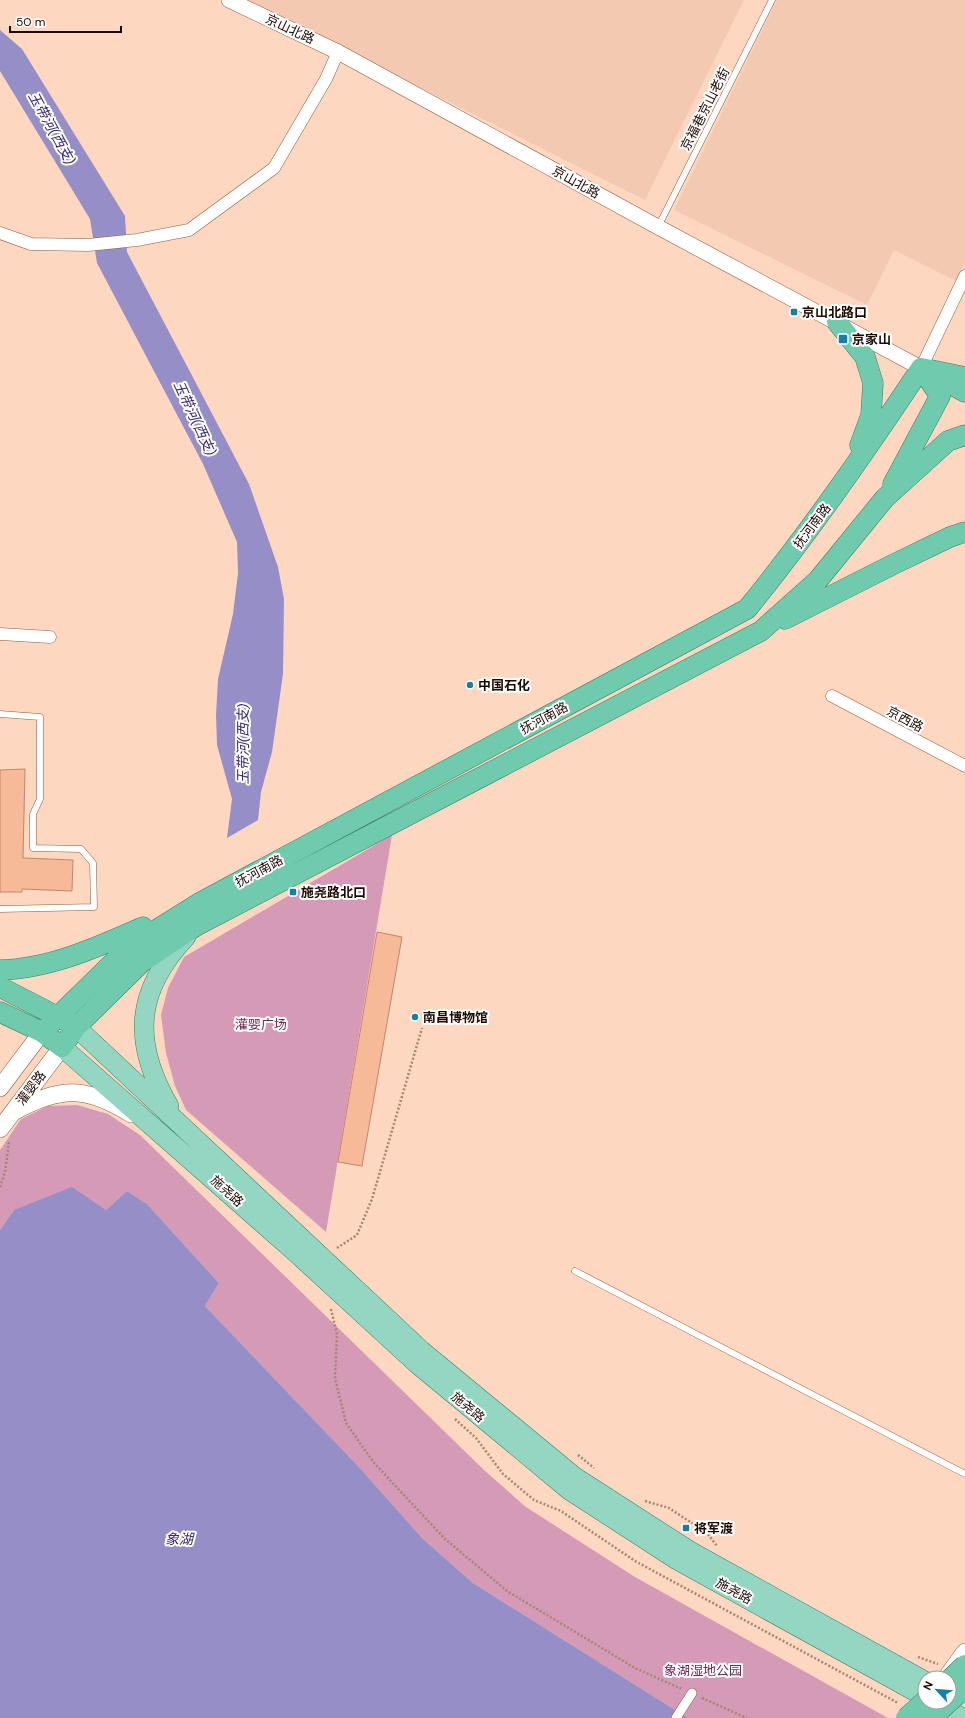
<svg xmlns="http://www.w3.org/2000/svg" width="965" height="1718" viewBox="0 0 965 1718" font-family="'DM Sans','Noto Sans SC',sans-serif">
  <style>
    .built { fill: #f4c9b1 }
    .green { fill: #d59bb6 }
    .water { fill: #968fc7 }
    .building { fill: #f6ba99; stroke: #c38665 }
    .lines { fill: none; stroke-linecap: round; stroke-linejoin: round }
    .service-casing { stroke: #935a39; stroke-width: 7 }
    .pedestrian-casing { stroke: #935a39; stroke-width: 10 }
    .minor-casing { stroke: #935a39; stroke-width: 13 }
    .tertiary-casing { stroke: #935a39; stroke-width: 16 }
    .secondary-casing { stroke: #935a39; stroke-width: 18 }
    .primary-casing { stroke: #3b7e64; stroke-width: 20 }
    .trunk-casing { stroke: #3b7e64; stroke-width: 21 }
    .path { stroke: #a58575; stroke-width: 2.5; stroke-dasharray: 2 2; stroke-linecap: butt }
    .service { stroke: #fff; stroke-width: 6 }
    .pedestrian { stroke: #fff; stroke-width: 9 }
    .minor { stroke: #fff; stroke-width: 12 }
    .tertiary { stroke: #fff; stroke-width: 15 }
    .secondary { stroke: #fff; stroke-width: 17 }
    .primary { stroke: #93d7c2; stroke-width: 19 }
    .trunk { stroke: #6fcaae; stroke-width: 20 }
    .trunk-bridge-casing { stroke: #3b7e64; stroke-width: 21; stroke-linecap: butt }
    .trunk-bridge { stroke: #6fcaae; stroke-width: 20 }
    .poi-dot { fill: #1280a8; stroke: #fff; stroke-width: 1.5 }
    .labels { text-anchor: middle; dominant-baseline: central; stroke-width: 4; stroke-linejoin: round; paint-order: stroke }
    .street-label { font-size: 13px; fill: #1d0800; stroke: #fff }
    .poi-label { font-size: 13px; font-weight: bold; fill: #1d0800; stroke: #fff; text-anchor: start }
    .park-label { font-size: 13px; fill: #70274f; stroke: #fff }
    .water-label { font-size: 14px; font-style: italic; fill: #39296d; stroke: #fff }
  </style>
  <rect width="100%" height="100%" fill="#fed7c1"/>
  <path class="built" d="M245,0H744L645,200Z
    M777,0H965V262L956,281L894,250L867,305L674,210Z"/>
  <path class="green" d="M392,835L326,1232L186,1110L175,1086L166,1053L161,1015L168,988L184,957Z
    M77,1105L108,1114L140,1135L484,1470L526,1507L635,1577L888,1718H688L473,1583L422,1538L359,1467L205,1306L219,1283L147,1204L127,1191L106,1210H14L0,1230V1150L21,1119L48,1106Z"/>
  <path class="water" d="M0,30L22,49L125,216L127,252L249,484L278,567L284,599L283,674L272,752L261,792L258,820L227,838L232,799L217,745L216,715L218,679L233,614L238,573L237,542L203,464L97,263L90,219L0,71Z
    M72,1187L106,1210L127,1191L147,1204L219,1283L205,1306L359,1467L422,1538L473,1583L688,1718H0V1230L14,1210Z"/>
  <path class="building" d="M25,769L23,858L73,860L72,891L22,889V892H0V770Z
    M377,932L402,937L362,1166L338,1162Z"/>
  <g class="lines">
    <defs>
      <path id="service" d="M658,227L772,0
        M0,714L40,717V799L33,814V848L81,849L93,863L94,907L0,909
        M575,1271L965,1474"/>
      <path id="pedestrian" d="M676,1718L692,1693"/>
      <path id="minor" d="M0,233L31,244L88,245L137,240L189,230L274,168L326,79L338,52
        M921,368L965,276
        M0,634L50,637
        M832,696L965,766"/>
      <path id="tertiary" d="M229,0L338,52L658,227L921,368"/>
      <path id="secondary" d="M0,1088L42,1032
        M13,1112C59,1087 85,1085 131,1114
        M0,1129L62,1047
        M949,1674L965,1652"/>
      <path id="primary" d="M76,1027L422,1351L575,1477L690,1551L925,1681
        M62,1047L294,1251L416,1363L569,1490L677,1560L925,1697
        M169,1106C132,1042 135,991 186,937
        M934,1702L963,1718"/>
      <path id="trunk" d="M837,322L865,357L873,383L871,415L860,445
        M893,484L940,396L921,368L965,392
        M785,619L892,565L950,537L965,532
        M0,970C49,969 98,947 143,927
        M0,987L68,1022
        M0,1012L42,1032L62,1047L76,1027L142,962L196,926L761,631L818,580L885,498L948,441L965,435
        M42,1032L129,947L201,902L747,609C810,532 866,451 921,368L965,377"/>
    </defs>
    <use href="#service" class="service-casing"/>
    <use href="#pedestrian" class="pedestrian-casing"/>
    <use href="#minor" class="minor-casing"/>
    <use href="#tertiary" class="tertiary-casing"/>
    <use href="#secondary" class="secondary-casing"/>
    <use href="#primary" class="primary-casing"/>
    <use href="#trunk" class="trunk-casing"/>
    <path class="path" d="M0,1187L5,1172L9,1142
      M337,1248L357,1235L372,1199L422,1028
      M331,1309L337,1334L335,1378L346,1423L374,1463L445,1539L507,1591L635,1668L682,1689
      M455,1419L476,1438L503,1474L534,1500L561,1511L635,1561L898,1703
      M578,1455L594,1468
      M645,1501L669,1508L707,1533L717,1546
      M918,1657L938,1664
      M702,1698L747,1718"/>
    <use href="#service" class="service"/>
    <use href="#pedestrian" class="pedestrian"/>
    <use href="#minor" class="minor"/>
    <use href="#tertiary" class="tertiary"/>
    <use href="#secondary" class="secondary"/>
    <use href="#primary" class="primary"/>
    <use href="#trunk" class="trunk"/>
    <defs>
      <path id="trunk-bridge" d="M949,1680L965,1665
        M906,1718L925,1701
        M931,1718L965,1688"/>
    </defs>
    <use href="#trunk-bridge" class="trunk-bridge-casing"/>
    <use href="#trunk-bridge" class="trunk-bridge"/>
  </g>
  <g class="poi-dot">
    <rect x="790" y="308" width="8" height="8" rx="2"/>
    <rect x="838" y="334" width="10" height="10" rx="2"/>
    <circle cx="470" cy="685" r="4"/>
    <rect x="289" y="888" width="8" height="8" rx="2"/>
    <circle cx="415" cy="1017" r="4"/>
    <rect x="682" y="1524" width="8" height="8" rx="2"/>
  </g>
  <g class="labels">
    <g class="street-label">
      <text transform="translate(290 29) rotate(25)">京山北路</text>
      <text transform="translate(705 109) rotate(-63)">京福巷京山老街</text>
      <text transform="translate(576 182) rotate(29)">京山北路</text>
      <text transform="translate(812 526) rotate(-53)">抚河南路</text>
      <text transform="translate(544 718) rotate(-28)">抚河南路</text>
      <text transform="translate(905 719) rotate(28)">京西路</text>
      <text transform="translate(259 871) rotate(-28)">抚河南路</text>
      <text transform="translate(31 1088) rotate(-53)">灌婴路</text>
      <text transform="translate(227 1191) rotate(42)">施尧路</text>
      <text transform="translate(468 1407) rotate(40)">施尧路</text>
      <text transform="translate(734 1591) rotate(29)">施尧路</text>
    </g>
    <g class="poi-label">
      <text x="802" y="312">京山北路口</text>
      <text x="852" y="339">京家山</text>
      <text x="478" y="685">中国石化</text>
      <text x="301" y="892">施尧路北口</text>
      <text x="423" y="1017">南昌博物馆</text>
      <text x="694" y="1528">将军渡</text>
    </g>
    <g class="park-label">
      <text x="261" y="1024">灌婴广场</text>
      <text x="703" y="1670">象湖湿地公园</text>
    </g>
    <g class="water-label">
      <text transform="translate(52 128) rotate(61)">玉带河(西支)</text>
      <text transform="translate(195 418) rotate(65)">玉带河(西支)</text>
      <text transform="translate(243 744) rotate(-90)">玉带河(西支)</text>
      <text x="179" y="1539">象湖</text>
    </g>
  </g>
  <g transform="translate(937 1690) rotate(296)"><circle r="19" fill="#ffffff" stroke="#a59c99"/>
  <path d="M0-3L7 15L0 10L-7 15Z" fill="#1280a8"/>
  <text y="-6" font-size="11" font-weight="bold" text-anchor="middle" fill="#1d0800">N</text>
  </g>
  <path d="M10 26v6h111v-6" fill="none" stroke="#1d0800" stroke-width="2"/>
  <text x="16" y="26" font-size="12" fill="#1d0800" stroke="#ffffff" stroke-width="3" paint-order="stroke">50 m</text>
</svg>
